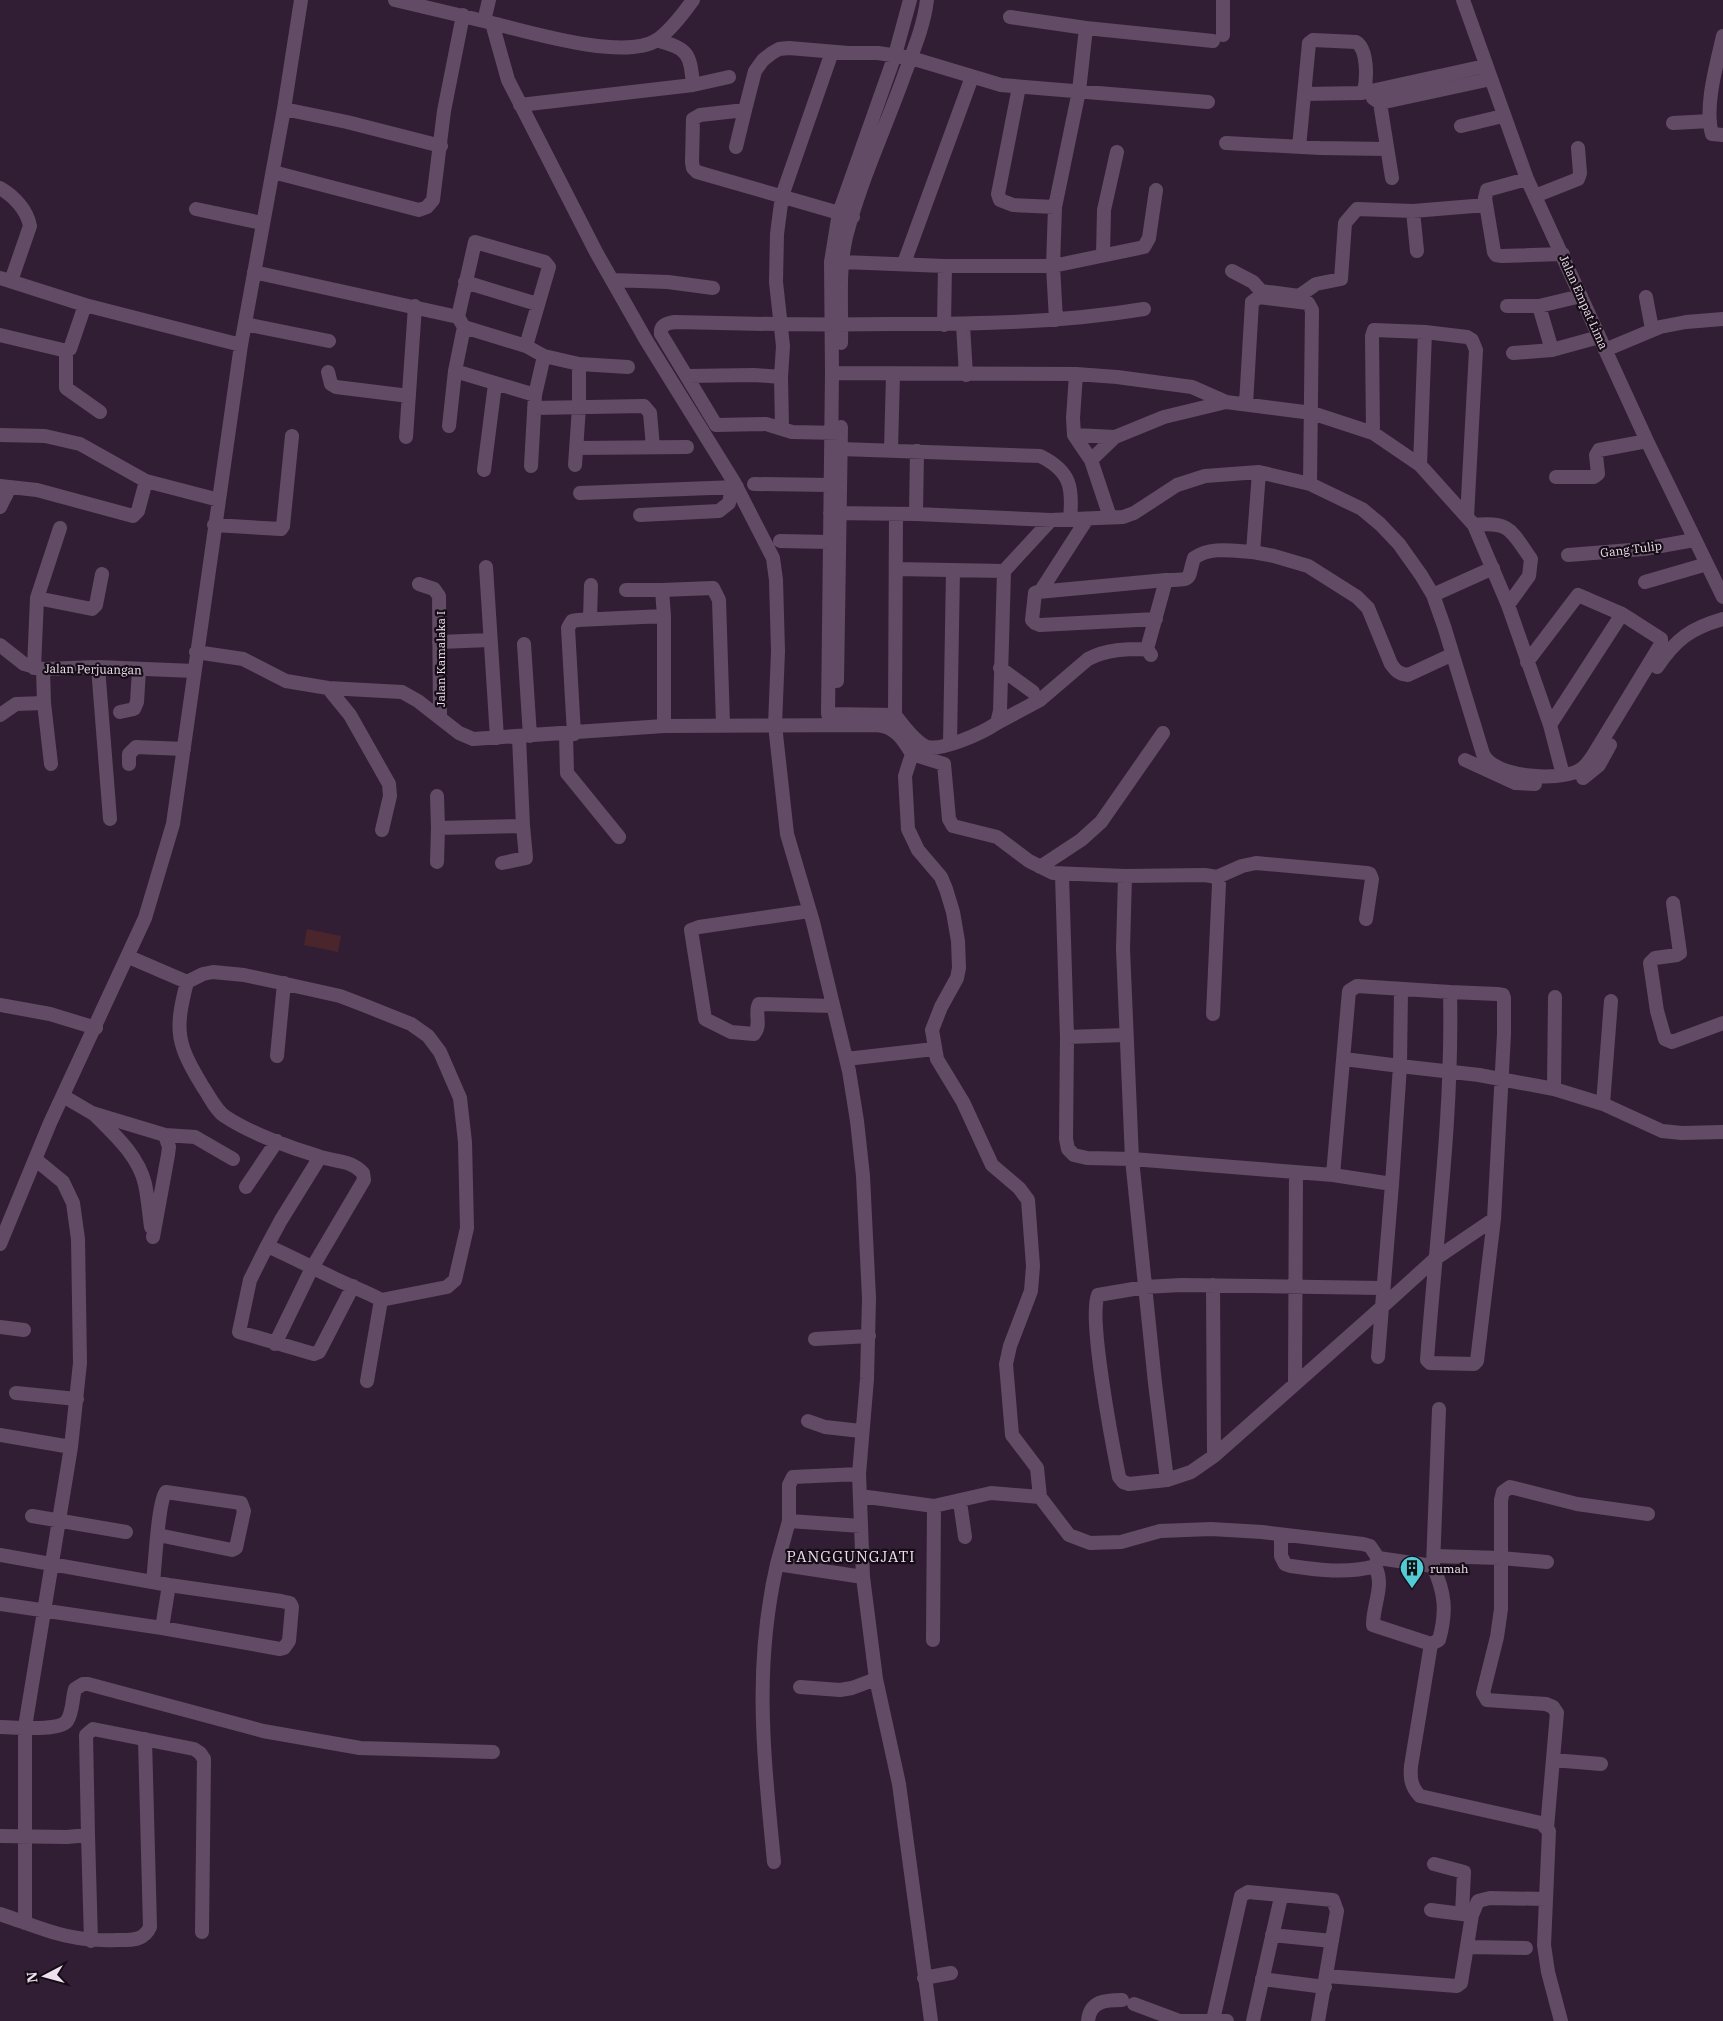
<svg xmlns="http://www.w3.org/2000/svg" width="1723" height="2021" viewBox="0 0 1723 2021" font-family="'IBM Plex Serif',serif">
  <style>
    .pitch { fill: #4a252b }
    .lines { fill: none; stroke-linecap: round; stroke-linejoin: round }
    .minor { stroke: #624c65; stroke-width: 14 }
    .labels { text-anchor: middle; dominant-baseline: central; stroke-width: 4.5; stroke-linejoin: round; paint-order: stroke }
    .street-label { font-size: 12px; fill: #eee1ef; stroke: #150c16 }
    .poi-label { font-size: 12px; fill: #eee1ef; stroke: #150c16; text-anchor: start }
    .quarter-label { font-size: 15px; letter-spacing: 1px; fill: #eee1ef; stroke: #150c16 }
  </style>
  <rect width="100%" height="100%" fill="#321e34"/>
  <path class="pitch" d="M307,929L341,936L338,952L304,945Z"/>
  <g class="lines">
    <path class="minor" d="M395,0L492,23L508,80L596,252L646,340L734,482L773,558L776,580L778,651L775,725L787,834L813,922L849,1071L857,1121L863,1176L869,1298L867,1379L859,1474L863,1577L876,1679L899,1784L931,2021
      M1463,0L1527,179L1647,441L1723,597
      M1010,17L1086,28L1079,91L1055,207L1053,266L1056,320
      M484,21L489,0
      M492,23C529,32 624,61 657,40C671,30 683,14 693,0
      M1086,28L1213,41
      M1223,35V0
      M1723,36C1717,63 1704,107 1712,134L1723,135
      M656,40C688,49 690,52 693,85L729,77
      M1019,87L998,194L1000,200L1013,205L1055,207
      M1304,94L1362,93L1485,66
      M1373,98L1380,103L1392,178
      M1380,103L1491,79
      M520,105L693,85
      M284,109L347,122L441,146
      M1673,123L1710,121
      M1461,126L1503,116
      M1226,143L1320,148L1387,149
      M736,147L745,110
      M1299,147L1309,43L1313,40L1356,42C1368,49 1367,79 1364,91
      M273,172L419,210L427,207L433,200L444,111L463,15
      M1527,179L1487,190L1485,198L1494,252L1496,255L1502,256L1563,254
      M0,188C14,196 27,210 30,226L11,281
      M1535,196L1578,179L1580,173L1578,148
      M196,209L262,223
      M1413,211L1417,251
      M853,217L697,172L693,168L692,162L693,119L700,115L745,110L755,71L763,60L772,53L779,49L789,48L848,53H878L911,58L1001,85L1208,102
      M1103,254L1104,210L1117,152
      M842,262L945,266H1053L1144,247L1149,238L1156,190
      M904,263L972,77
      M1232,271L1253,282L1261,291L1299,296L1316,284L1341,279L1345,223L1357,209L1413,211L1486,205
      M254,272L458,317L464,327L526,346L544,356L535,395L531,466
      M0,278L85,305L241,345
      M612,280L668,282L713,288
      M465,282L537,304
      M1646,297L1652,329
      M1507,306H1539L1581,296
      M1539,306L1552,350
      M458,317L475,242L545,262L549,267L526,346
      M245,324L329,341
      M944,325L945,266
      M963,325L966,375
      M0,335L67,351L70,349L85,305
      M841,343C842,309 838,271 846,237C860,181 886,127 905,73C914,49 924,25 927,0
      M1605,350L1660,327L1686,322L1723,319
      M66,351V388L100,412
      M1513,353L1552,350L1599,337
      M544,356L579,364L628,367
      M455,371L535,395
      M328,372L331,384L336,387L409,396
      M832,373L1076,374L1117,377L1192,387L1226,402L1312,413L1373,433L1420,465L1474,525L1508,605L1550,725L1563,775
      M1076,374L1073,418L1074,435L1091,460L1110,517
      M688,376L754,375L781,377
      M1246,404L1252,302L1259,297L1308,303L1312,310L1310,484
      M534,408L644,406L650,413L653,447
      M449,426L455,371L464,327
      M782,428L781,377L783,346L776,282L777,234L782,196L832,52
      M840,433L792,432L766,424L716,425L661,334C660,325 667,323 675,322C747,324 819,325 891,324C976,324 1059,323 1144,309
      M1373,433L1372,336L1374,330L1425,332L1467,337L1472,340L1476,350L1467,517
      M0,435L45,436L80,444L146,481L219,500
      M1074,435L1115,437
      M406,437L415,306
      M577,448L687,447
      M841,449L1040,456C1071,471 1073,488 1070,519
      M891,450L893,375
      M1091,460L1115,437L1164,417L1226,402
      M575,465L579,407V364
      M1420,465L1425,332
      M484,470L495,384
      M1556,477H1594L1598,474L1596,455L1599,450L1647,441
      M754,484L830,485
      M0,486L37,490L133,516L138,511L146,481
      M580,493L737,487
      M0,507L10,487
      M830,513L916,514L1051,520L1098,518L1123,517L1134,513L1177,485L1205,476L1259,472L1310,484L1362,509L1380,524L1399,544L1421,575L1433,595L1444,626L1483,754C1494,778 1557,781 1578,771C1585,768 1590,760 1594,754L1661,644V639L1622,614L1550,725
      M896,514L895,715L828,714L832,373L831,262L839,213L895,55L910,0
      M916,514L917,451
      M640,515L719,511L729,503L732,488
      M214,525L281,529L283,526L292,436
      M1474,525C1511,521 1511,531 1531,559L1529,576L1508,605
      M780,541L829,542
      M1253,552L1274,556L1308,566L1357,597L1368,608L1391,664C1396,671 1399,674 1408,675L1451,655
      M1568,555L1644,549L1694,540
      M486,567L497,738
      M1004,571L1051,520
      M1645,582L1707,564
      M419,584L434,589L439,596L440,717
      M626,590H662L664,616
      M662,590L713,588L719,600L723,724
      M1040,592L1087,519
      M1433,595L1493,568
      M37,598L92,609L96,605L102,574
      M590,619L591,585
      M1156,619L1040,625L1035,623L1032,620L1035,593L1038,592L1166,580
      M439,642L490,640
      M524,644L530,736
      M0,645L24,664L43,669L98,667L194,671
      M196,652L243,659L286,681L328,688L402,692L418,701L459,733L473,739L664,726L876,725C895,726 903,739 912,754L905,776L908,829L918,850L941,877L946,889L953,912L958,941L959,968L957,978L941,1007L932,1030L937,1059L963,1102L992,1165L1019,1188L1028,1200L1033,1266L1031,1291L1010,1346L1006,1364L1012,1435L1037,1468L1040,1497
      M1151,655L1147,649L1166,580C1194,580 1187,580 1194,558C1211,546 1233,551 1253,552L1259,472
      M1527,662L1578,595L1622,614
      M98,667L110,819
      M1657,667C1676,639 1691,628 1723,619
      M34,668L37,598L60,528
      M1000,668L1033,692
      M43,669L44,703L51,764
      M837,681L841,427
      M328,688L350,715L389,784L390,796L382,830
      M120,712L134,709L137,702L139,670
      M0,715L16,704L44,703
      M895,715C903,725 913,740 925,746C940,753 984,732 997,723L1000,711L1004,571L896,569
      M997,723L1040,700L1088,659C1107,649 1126,649 1147,649
      M566,734L567,773L619,837
      M574,734L568,628L572,621L578,620L664,616V726
      M950,744L953,570
      M912,754L944,764L949,819L953,826L997,837L1029,861L1053,873L1125,876L1123,949L1132,1159L1155,1383L1167,1480L1191,1472L1214,1456L1382,1307L1392,1184
      M1465,760L1515,783L1535,784
      M129,764V754L136,747L184,749
      M1583,778L1599,765L1610,745
      M437,796L438,828L523,826L519,737
      M437,862L438,828
      M502,863L526,858L523,826
      M1040,867L1081,840L1101,822L1163,733
      M1062,875L1067,1037L1066,1139L1068,1149L1074,1155L1087,1158L1132,1159L1333,1175L1392,1184L1400,1066L1479,1075L1554,1089L1603,1104L1662,1131L1682,1133L1723,1132
      M1125,876L1205,875L1217,877L1219,884L1213,1014
      M1217,877L1242,866L1256,863L1367,873L1370,874L1372,879L1366,919
      M1673,903L1680,953L1677,955L1655,958L1650,963L1657,1011L1665,1039L1672,1042L1723,1023
      M809,911L699,927L691,930L705,1019L731,1032L754,1034C762,1025 754,1013 759,1004L833,1006
      M129,957L187,982C174,1032 177,1044 203,1087C210,1097 216,1111 226,1117C250,1133 291,1148 318,1156C334,1162 350,1159 363,1173L364,1180L312,1268L275,1344
      M187,982L203,974L213,972L244,975L286,984L340,996L366,1006L411,1024L428,1036L440,1052L460,1098L465,1142L467,1228L455,1280L447,1287L381,1300C367,1292 352,1287 338,1280C314,1269 291,1256 267,1246L250,1280L239,1332L314,1354L319,1352L353,1286
      M1450,992L1497,994L1503,995L1504,998V1034L1494,1219L1477,1361L1474,1364L1430,1363L1427,1360C1436,1238 1453,1115 1450,992Z
      M0,1005L50,1014L96,1028
      M1067,1037L1126,1035
      M277,1056L284,983
      M846,1059L934,1049
      M1344,1059L1400,1066L1401,990
      M1554,1089L1555,997
      M63,1096L92,1113L165,1135L169,1147L168,1155L153,1237
      M1603,1104L1611,1001
      M94,1114C114,1134 138,1155 145,1184C148,1198 149,1213 151,1227
      M165,1135L195,1137L233,1159
      M1333,1175L1349,991L1357,986L1450,992
      M246,1187L277,1141
      M0,1244L50,1123L145,918L173,824L241,345L284,109L301,0
      M267,1246L281,1220L320,1157
      M1213,1285L1214,1456
      M0,1327L24,1330
      M815,1339L869,1336
      M1378,1357L1382,1307L1435,1259L1494,1219
      M367,1381L381,1300
      M1295,1382L1296,1173
      M16,1393L77,1399
      M808,1421L825,1427L861,1431
      M0,1435L71,1447
      M1167,1480L1129,1484L1123,1482L1119,1477C1113,1447 1088,1318 1098,1295L1145,1287L1181,1285L1382,1288
      M860,1496L934,1506L991,1493L1040,1497L1069,1535L1090,1543L1121,1542L1160,1531L1211,1529L1262,1532L1363,1544L1370,1546L1378,1558L1433,1566L1439,1409
      M960,1502L965,1537
      M32,1516L126,1532
      M789,1521V1485L793,1477L859,1474
      M1281,1536V1556L1285,1564L1291,1566C1318,1570 1347,1574 1375,1566L1378,1558
      M0,1555L169,1585L281,1601L290,1603L292,1607L289,1641L284,1648L280,1649L162,1628L0,1604
      M1434,1556L1501,1558L1547,1562
      M777,1564L789,1521L861,1526
      M1375,1566C1385,1586 1373,1603 1373,1625L1431,1644L1411,1766C1410,1778 1411,1787 1420,1796L1541,1823L1549,1831L1544,1945L1548,1972L1561,2021
      M153,1582C155,1566 158,1501 166,1492L241,1503L244,1511L236,1548L232,1550L158,1535
      M162,1628L169,1585
      M933,1640L934,1506
      M1431,1644L1439,1640C1447,1611 1445,1593 1433,1566
      M800,1687L840,1690L852,1688L876,1679
      M0,1727C14,1727 58,1732 67,1721C73,1712 72,1699 75,1689L83,1684H88L263,1731L360,1748L493,1752
      M1553,1760L1601,1764
      M1547,1828L1557,1713L1553,1707L1546,1704L1487,1700L1483,1693L1497,1637L1501,1609V1500L1503,1492L1510,1487L1577,1504L1648,1514
      M88,1835L91,1941
      M0,1836L67,1837L88,1835L86,1735L93,1729L194,1749L200,1753L204,1759L202,1932
      M774,1862C764,1757 753,1669 777,1564L863,1577
      M1434,1864L1464,1872L1462,1914
      M1431,1910L1470,1915
      M0,1914C44,1929 68,1942 117,1940C131,1940 144,1941 150,1927L145,1739
      M25,1923V1727L71,1447L80,1363L78,1239L73,1203L63,1182L35,1159
      M1272,1935L1332,1941
      M1468,1947L1526,1948
      M1326,1976L1457,1986L1461,1983L1472,1915L1478,1901L1490,1898L1546,1899
      M924,1978L951,1973
      M1262,1979L1325,1987
      M1134,2004L1177,2020
      M1213,2020L1241,1896L1248,1892L1333,1900L1337,1911L1318,2021
      M1088,2021C1090,2001 1105,2000 1122,2000
      M1177,2021H1227
      M1253,2021L1281,1897"/>
  </g>
  <defs>
    <symbol id="building-pin" viewBox="-11 -11 22 30"><path d="M0 17L-7.5 6A9.5 9.5 0 1 1 7.5 6Z" fill="#51ccd5" stroke="#150c16"/><path d="M-4-6H4V6H1V3H-1V6H-4ZM-2.5-4.3h1.7v1.8h-1.7ZM.8-4.3h1.7v1.8H.8ZM-2.5-1h1.7V.8h-1.7ZM.8-1h1.7V.8H.8Z" fill="#111"/></symbol>
  </defs>
  <g fill-rule="evenodd">
    <use href="#building-pin" x="1398" y="1554" width="28" height="38"/>
  </g>
  <g class="labels">
    <g class="street-label">
      <text transform="translate(1584 302) rotate(66)">Jalan Empat Lima</text>
      <text transform="translate(1631 549) rotate(-7)">Gang Tulip</text>
      <text transform="translate(440 659) rotate(-90)">Jalan Kamalaka I</text>
      <text transform="translate(93 669) rotate(1)">Jalan Perjuangan</text>
    </g>
    <g class="poi-label">
      <text x="1430" y="1568">rumah</text>
    </g>
    <g class="quarter-label">
      <text x="851" y="1556">PANGGUNGJATI</text>
    </g>
  </g>
  <g transform="translate(45 1976) rotate(264)" stroke="#150c16" stroke-width="4" paint-order="stroke">
  <path d="M0-4L9 19L0 12L-9 19Z" fill="#eee1ef"/>
  <text y="-8" font-size="14" font-weight="bold" text-anchor="middle" fill="#eee1ef">N</text>
  </g>
</svg>
